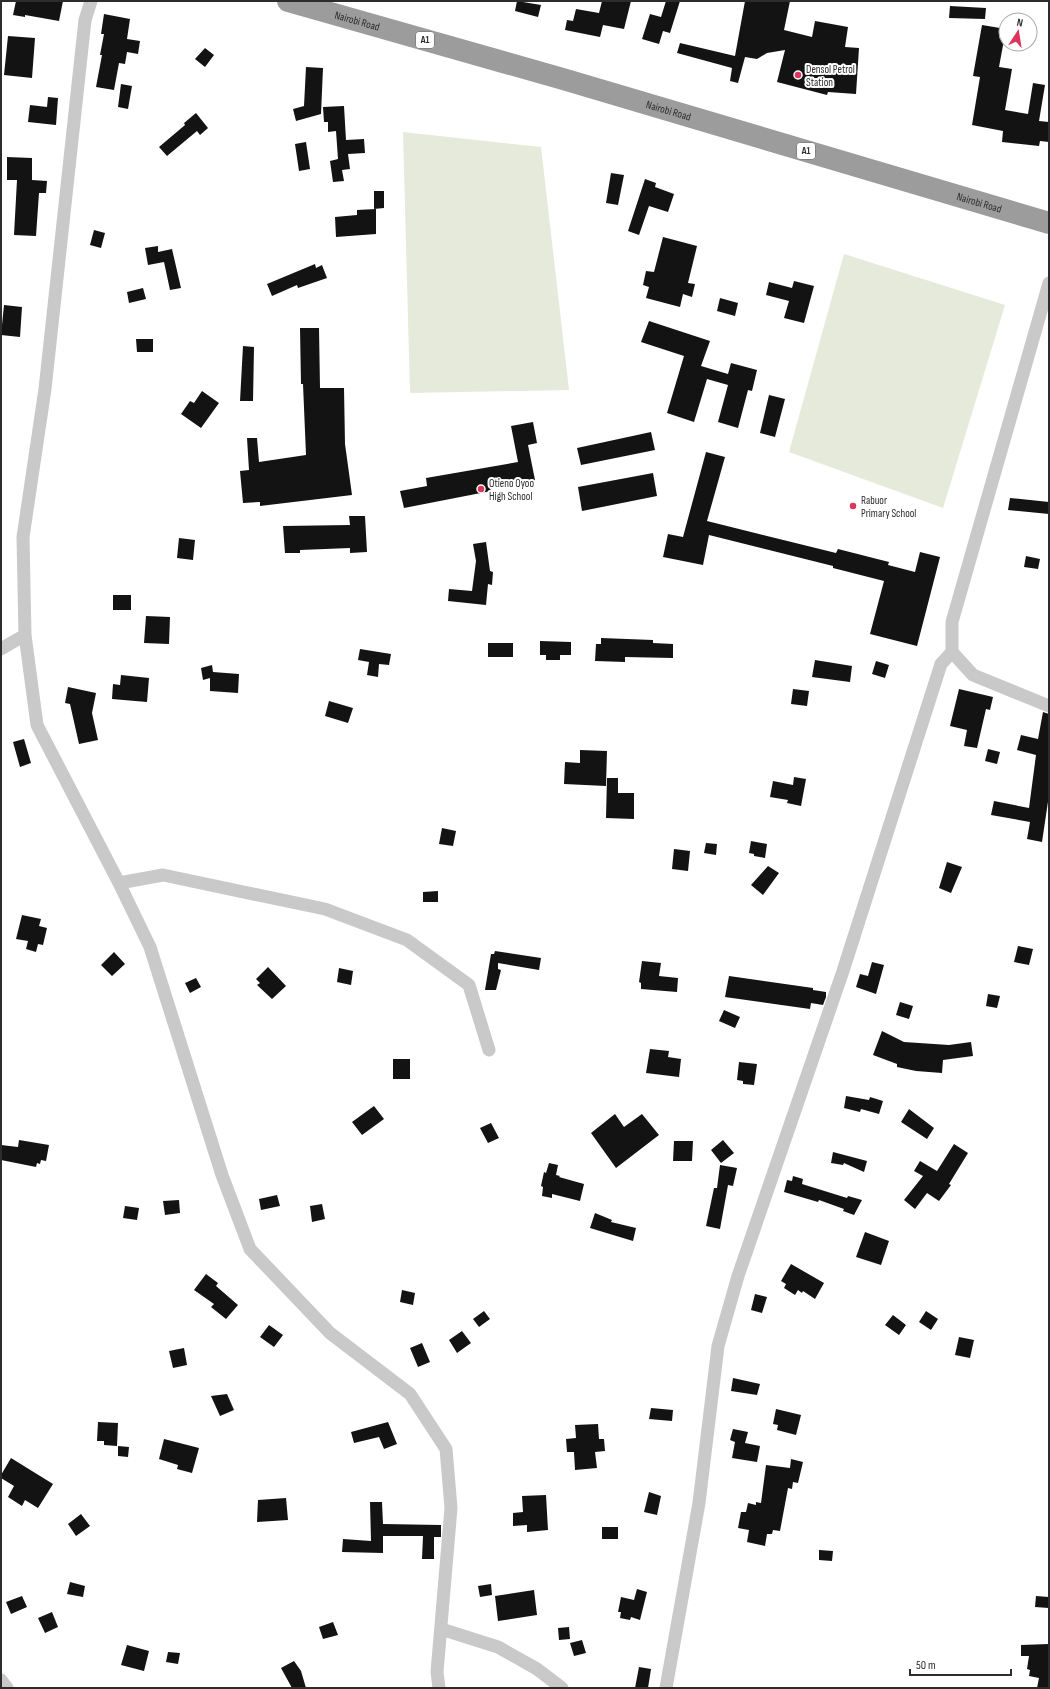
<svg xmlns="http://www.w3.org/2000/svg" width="1050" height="1689" viewBox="0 0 1050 1689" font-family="'Sofia Sans Condensed',sans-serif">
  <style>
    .green { fill: #e5eada }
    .building { fill: #131313 }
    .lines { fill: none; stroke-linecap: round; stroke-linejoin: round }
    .minor { stroke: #c9c9c9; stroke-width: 13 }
    .trunk { stroke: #9c9c9c; stroke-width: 22 }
    .poi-dot { fill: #dc365c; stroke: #fff; stroke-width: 1.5 }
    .labels { text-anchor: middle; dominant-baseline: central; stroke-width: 4; stroke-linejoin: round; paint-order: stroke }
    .shield { fill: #fff; stroke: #6b6b6b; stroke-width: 1 }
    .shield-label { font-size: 10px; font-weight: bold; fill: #2c2c2c }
    .street-label { font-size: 11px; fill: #2c2c2c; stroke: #fff }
    .poi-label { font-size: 11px; fill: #2c2c2c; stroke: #fff; text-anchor: start }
  </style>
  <rect width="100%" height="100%" fill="#fff"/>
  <path class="green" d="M403,132L541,147L569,390L410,393Z
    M844,254L1005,305L943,508L789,452Z"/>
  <path class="building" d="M16,1H63L59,21L25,15V17L13,15Z
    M517,1L541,5L538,17L515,11Z
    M602,1H631L624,29L603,25L600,37L565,30L567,20L573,21L576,9L599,13Z
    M666,1H680L670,33L663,31L659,44L642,39L650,14L661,17Z
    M745,1H790L784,30L812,37L815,21L848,27L845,47L859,48L856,94L828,92L827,95L777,82L785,50L767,53L757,59L745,57L738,83L730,81L732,68L677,53L680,43L735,56Z
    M950,6L986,8L985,19L949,18Z
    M104,14L130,19L127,39L140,41L138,54L127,52L125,64L119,63L114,90L96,87L102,55H100L104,34H101Z
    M982,25L1006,29L999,67L1012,69L1005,110L1028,114L1033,83L1045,85L1039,121L1049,122V142L1040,141L1039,146L1002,142L1003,131L972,125L980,77L973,76Z
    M8,36L35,38L32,78L4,75Z
    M205,48L214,55L205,67L195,59Z
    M306,67L323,68L321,114L296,121L293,109L304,106Z
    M121,84L132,86L128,109L118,107Z
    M48,97L58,98L56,125L28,122L30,105L47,107Z
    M344,106L346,140L364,139L365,153L348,154L350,169L342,170L344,181L333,182L330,161L338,159L336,131L328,132V122H324L323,107Z
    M196,113L208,128L200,135L197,131L167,156L159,147L185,125L184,123Z
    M306,142L310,169L299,171L295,144Z
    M7,157L32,158V180L47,181L46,193H39L36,236L14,235L17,180H7Z
    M611,173L624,175L618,205L606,203Z
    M645,179L656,183L655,187L674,194L668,212L649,206L639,235L628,231Z
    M374,191H384V208L374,209Z
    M376,209V234L336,237L335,217L357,215V210Z
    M94,230L105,233L101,248L90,245Z
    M663,237L697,246L688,283L695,284L692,297L683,294L680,307L646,298L649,287L643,285L646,271L654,272Z
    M158,246V252L172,249L181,288L170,290L164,262L148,265L145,248Z
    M315,264L316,268L322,265L327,278L298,288L297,285L272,296L267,284Z
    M794,281L814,286L804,323L784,318L789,301L766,295L769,282L792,288Z
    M143,288L146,299L129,303L127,292Z
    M720,298L738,303L735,316L717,311Z
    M4,305L22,307L20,337L1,335Z
    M649,321L710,341L701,366L728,374L731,363L757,370L752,391L748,390L738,428L718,422L728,385L707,379L694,422L667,413L684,356L641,342Z
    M300,328H319L320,388H344L345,444L352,495L260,506V502L243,503L240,471L249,470L247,438H257L259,462L306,455L303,384H301Z
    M136,339H153V352H137Z
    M243,346L254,347L253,401H240Z
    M202,391L219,403L201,428L181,414L190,401L194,403Z
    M769,395L785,399L775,437L760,433Z
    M533,422L537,443L528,445L535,480L490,488L491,491L404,508L400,491L427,486L426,478L518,462L511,426Z
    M651,432L655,450L581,465L577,448Z
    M706,452L725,457L707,521L836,553L838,549L889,562L888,565L915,572L920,552L940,557L917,646L870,634L884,581L833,568V566L709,535L703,565L663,557L668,534L683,537Z
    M653,473L657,496L582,511L578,487Z
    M1010,498L1049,502V514L1008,510Z
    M349,516H365L367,552L350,553V548L300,550V553H285L283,526L350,525Z
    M179,538L195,540L193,560L177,558Z
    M486,542L490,571L493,572L492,585L488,584L486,605L448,601L449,589L472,591L476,561L473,544Z
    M1026,556L1040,559L1038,569L1024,567Z
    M113,595H131V610H113Z
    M146,616L170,617L169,644L144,643Z
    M601,638L653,640V643L673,644V658L625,657V662L595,661L596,644H601Z
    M540,641L571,642V655H560V660H546V655H540Z
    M488,643H513V657H488Z
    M360,649L391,654L389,665L379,664L378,677L367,675L369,662L358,660Z
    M815,660L852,666L850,682L812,677Z
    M876,661L889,665L885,678L872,674Z
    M212,665L213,672L239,674L238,693L210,691V678L203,680L201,668Z
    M121,675L149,678L147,702L112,699L113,684L120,685Z
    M68,687L96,693L92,713L98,740L79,744L70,704L65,703Z
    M793,689L809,691L807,706L791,704Z
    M959,689L993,697L990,710L986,709L977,748L964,746L967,730L950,726Z
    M329,701L353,708L348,723L325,716Z
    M1043,712L1049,714V795L1042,842L1027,839L1030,822L991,815L994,801L1029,808L1036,755L1017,750L1021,735L1038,739Z
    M24,739L31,763L20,767L13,742Z
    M988,749L1000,752L997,764L985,761Z
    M580,750L607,751L606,786L564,784L565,762L580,763Z
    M794,777L806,779L801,806L787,803L788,800L770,797L773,781L793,785Z
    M607,778H618V793H634V819L606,818Z
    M442,828L456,831L453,846L439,844Z
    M751,841L767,844L765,858L754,856V854L749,853Z
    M706,843L717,844L716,855L704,853Z
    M674,849L690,851L688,871L672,869Z
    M947,862L962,867L951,893L939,888Z
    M768,866L779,873L763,895L751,885Z
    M438,891V902H423V892Z
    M22,915L41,919L39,926L47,928L43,945L38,944L36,952L26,949L28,941L16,939Z
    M1018,946L1033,949L1029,965L1014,962Z
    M495,951L541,958L539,970L498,963V969L501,970L496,990H485L491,954H494Z
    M114,952L125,964L112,976L101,965Z
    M642,961L661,963L659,976L678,978L677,992L641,989V983L639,982Z
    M872,962L884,965L876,994L856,987L860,974L868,976Z
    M268,967L286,986L272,999L257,985L260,983L256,979Z
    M339,968L353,971L351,985L337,982Z
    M729,976L813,988V990L826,992V997L823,1005L811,1003L810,1009L725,997Z
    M196,978L201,987L190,993L185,983Z
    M988,994L1000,996L997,1008L986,1006Z
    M900,1002L913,1006L909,1019L896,1015Z
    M724,1010L740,1017L735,1028L719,1021Z
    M882,1031L904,1042L949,1045L971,1042L973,1056L943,1060L942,1073L916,1071L897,1067V1064L873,1055Z
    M650,1049L669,1051L668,1057L681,1059L679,1077L646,1073Z
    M393,1059H410V1079H393Z
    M739,1062L757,1064L754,1085L743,1084V1081L737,1080Z
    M846,1096L869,1100L870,1097L883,1101L879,1114L861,1109L860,1112L844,1108Z
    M374,1106L384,1119L362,1135L352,1122Z
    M909,1109L934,1128L927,1139L901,1122Z
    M615,1114L624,1127L642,1114L659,1135L616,1168L591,1133Z
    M491,1123L499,1138L488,1143L480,1128Z
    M19,1140L49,1145L46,1161L41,1160L40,1164L37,1163L36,1167L1,1160V1145L18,1147Z
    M723,1140L734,1153L721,1163L711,1150Z
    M674,1141H693L692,1161H673Z
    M954,1144L968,1153L949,1184L951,1185L939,1201L927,1193L915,1209L904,1200L923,1176L914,1171L920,1161L937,1171Z
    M833,1152L867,1161L864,1172L844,1163L843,1165L831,1163Z
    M549,1163L558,1165L556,1175L560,1176L559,1177L584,1184L580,1201L552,1194V1198L542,1196L543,1187L541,1186L544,1172L546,1173Z
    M720,1165L737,1168L733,1186L728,1185L720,1229L706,1226L714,1188H717Z
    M793,1176L803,1179L802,1184L847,1198L848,1196L862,1200L854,1215L843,1211L844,1209L819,1200L818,1202L784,1192L787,1180L792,1181Z
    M277,1195L280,1206L261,1210L259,1199Z
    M179,1200L180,1213L165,1215L163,1201Z
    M322,1204L325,1219L312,1222L310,1206Z
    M125,1206L139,1208L137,1220L123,1218Z
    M595,1213L612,1220L611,1222L636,1228L633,1241L590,1228Z
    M865,1232L889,1241L881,1265L856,1257Z
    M791,1264L824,1283L815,1299L803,1291L802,1293L798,1290L795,1295L784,1288L786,1284L781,1281Z
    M206,1274L218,1283L216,1286L238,1305L226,1319L211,1307L214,1304L194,1290Z
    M402,1290L415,1293L413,1305L400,1302Z
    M755,1294L767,1297L762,1313L751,1310Z
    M484,1311L490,1319L479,1327L473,1319Z
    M926,1311L938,1319L931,1330L919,1322Z
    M893,1315L906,1325L899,1335L885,1325Z
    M269,1325L283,1335L274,1347L260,1337Z
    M462,1331L471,1343L457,1353L449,1340Z
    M959,1337L974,1340L970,1358L955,1355Z
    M422,1343L430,1362L418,1367L410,1348Z
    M184,1348L187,1365L173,1368L169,1351Z
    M733,1378L760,1384L757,1395L731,1391Z
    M227,1394L234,1410L220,1416L211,1396Z
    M651,1408L673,1410L672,1421L649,1419Z
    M776,1409L801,1415L796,1435L777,1430L778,1425L773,1424Z
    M98,1422L118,1423L117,1446L104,1445V1441H97Z
    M388,1422L397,1444L384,1449L379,1437L354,1443L351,1432Z
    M598,1424L599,1439H604L605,1451L595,1452L597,1468L575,1470L574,1452H567L566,1439L576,1438L575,1425Z
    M733,1429L748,1432L745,1443L760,1446L757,1462L732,1458L735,1442L730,1440Z
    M164,1439L199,1448L192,1473L177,1469L178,1465L159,1459Z
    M118,1446L129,1447L128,1457L118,1456Z
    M11,1458L53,1484L38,1508L25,1500L22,1506L8,1497L14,1486L1,1478V1475Z
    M791,1459L803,1462L798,1483L793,1482L792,1489L788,1488L780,1531L773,1530L772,1534H767L765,1546L747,1542L749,1530L738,1528L741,1512H746L748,1503L756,1505V1502L761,1503L766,1465L790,1468Z
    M649,1492L661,1496L657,1515L644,1512Z
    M546,1495L548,1530L527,1532V1525L513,1526V1513L523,1512L522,1496Z
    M286,1498L288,1520L257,1522L258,1500Z
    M370,1502H382L383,1524L441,1525V1537H434V1559H422L423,1536H383V1553L342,1552L343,1539L371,1541Z
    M81,1514L90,1526L76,1536L68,1524Z
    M602,1527H618V1539H602Z
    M819,1550L833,1551L832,1561L819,1560Z
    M70,1582L85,1586L83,1597L67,1594Z
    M491,1584L492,1595L480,1597L478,1586Z
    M637,1589L647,1592L640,1620L631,1617L630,1620L620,1618L621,1612H618L621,1597L634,1600Z
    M534,1590L537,1615L498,1621L495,1596Z
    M22,1596L27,1607L11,1614L6,1602Z
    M1036,1596L1049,1597V1608L1035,1607Z
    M52,1612L58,1627L45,1633L38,1618Z
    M333,1622L338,1635L323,1639L319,1627Z
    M569,1627L570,1639L559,1640L558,1628Z
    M582,1640L586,1653L574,1656L570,1643Z
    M1049,1644V1688H1037L1039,1678L1029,1676L1030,1670L1027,1669L1029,1656H1021V1645Z
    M127,1645L149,1651L144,1671L121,1665Z
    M168,1652L180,1653L178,1664L166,1662Z
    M294,1661L301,1671L306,1688H292L281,1668Z
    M639,1667L651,1669L648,1688H635Z"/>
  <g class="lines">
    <path class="minor" d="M91,1L85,20L45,389L23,537L25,635L37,725L119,883L150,947L222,1175L250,1249L330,1333L410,1394L446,1449L451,1508L437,1672L439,1688
      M1049,283L952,622V652L973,675L1049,706
      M1,649L25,635
      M119,883L163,875L325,909L407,940L469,985L489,1050
      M441,1629L498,1647L537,1669L562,1688
      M1,1680L7,1688
      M666,1688L699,1503L718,1346L738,1276L843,971L941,664L952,652"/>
    <path class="trunk" id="s1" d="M288,1L563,79L1049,223"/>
  </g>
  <g class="poi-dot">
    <circle cx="798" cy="75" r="4"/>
    <circle cx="481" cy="489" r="4"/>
    <circle cx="853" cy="506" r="4"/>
  </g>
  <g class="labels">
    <g class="shield">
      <rect x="416" y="32" width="18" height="16" rx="3"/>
      <rect x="797" y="143" width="18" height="16" rx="3"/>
    </g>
    <g class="shield-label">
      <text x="425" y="40">A1</text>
      <text x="806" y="151">A1</text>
    </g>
    <g class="street-label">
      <text stroke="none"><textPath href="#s1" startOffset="72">Nairobi Road</textPath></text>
      <text stroke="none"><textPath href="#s1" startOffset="396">Nairobi Road</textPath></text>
      <text stroke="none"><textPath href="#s1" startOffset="720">Nairobi Road</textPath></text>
    </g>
    <g class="poi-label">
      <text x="806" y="69">Densol Petrol<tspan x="806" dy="13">Station</tspan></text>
      <text x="489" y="483">Otieno Oyoo<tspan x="489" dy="13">High School</tspan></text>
      <text x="861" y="500">Rabuor<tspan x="861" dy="13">Primary School</tspan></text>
    </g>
  </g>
  <rect width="1050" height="1689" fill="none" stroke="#2c2c2c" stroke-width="4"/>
  <g transform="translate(1018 32) rotate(12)"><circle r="19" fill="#ffffff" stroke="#ababab"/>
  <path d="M0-3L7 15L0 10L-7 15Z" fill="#dc365c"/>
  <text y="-6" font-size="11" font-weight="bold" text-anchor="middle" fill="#2c2c2c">N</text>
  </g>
  <path d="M910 1669v6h101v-6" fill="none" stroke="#2c2c2c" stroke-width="2"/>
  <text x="916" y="1669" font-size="12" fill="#2c2c2c" stroke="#ffffff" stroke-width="3" paint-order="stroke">50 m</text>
</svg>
